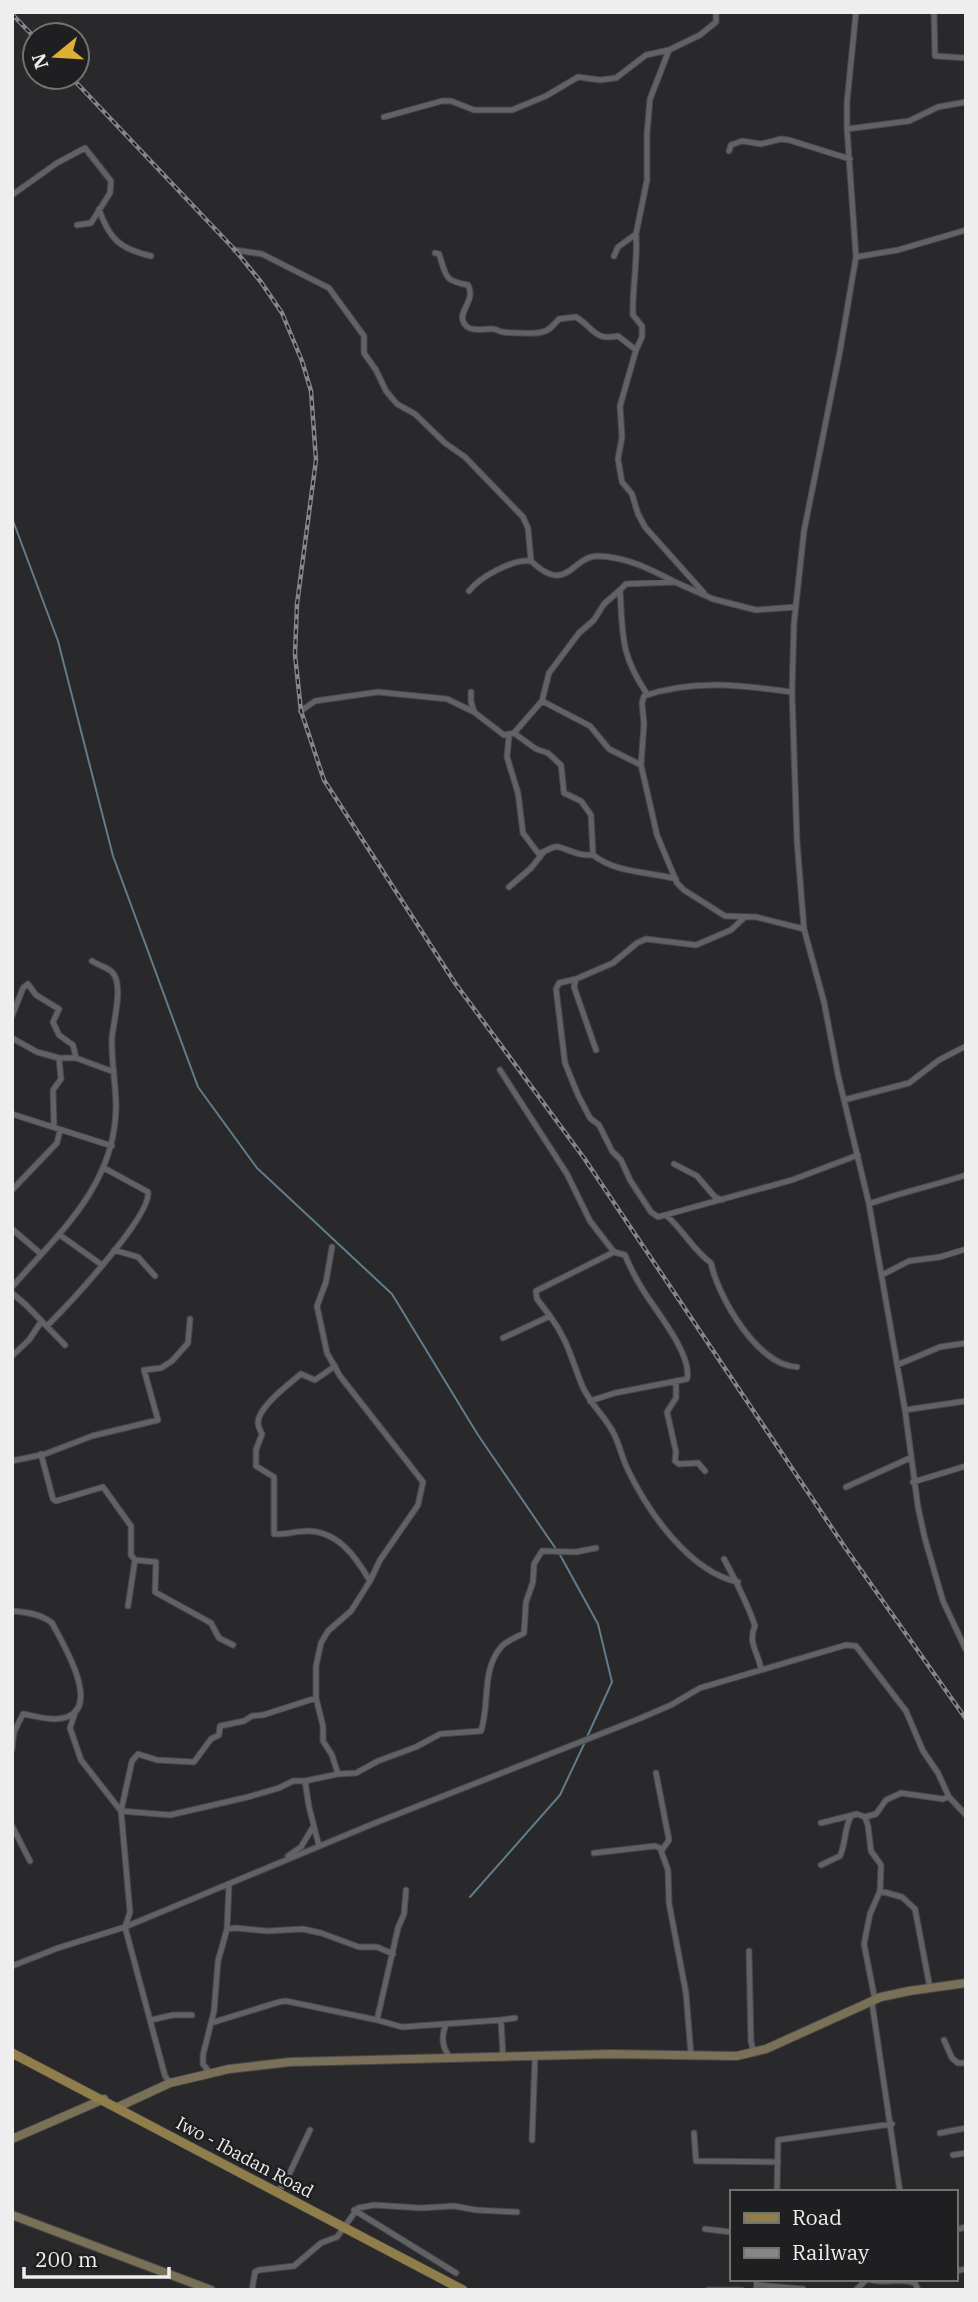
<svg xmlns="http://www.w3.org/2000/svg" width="978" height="2302" viewBox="0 0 978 2302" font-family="'IBM Plex Serif',serif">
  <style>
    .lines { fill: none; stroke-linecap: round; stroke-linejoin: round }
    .stream { stroke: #617c8d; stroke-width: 2 }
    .street-casing { stroke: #474648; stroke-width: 7 }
    .secondary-casing { stroke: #474648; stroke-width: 10 }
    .primary-casing { stroke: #474648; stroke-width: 10 }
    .street { stroke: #626164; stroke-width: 5 }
    .secondary { stroke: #797057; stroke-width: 8 }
    .primary { stroke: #907e4a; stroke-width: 9 }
    .rail-casing { stroke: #868688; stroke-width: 4.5 }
    .rail { stroke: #1f1f21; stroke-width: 2; stroke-dasharray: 5; stroke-linecap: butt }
    .labels { text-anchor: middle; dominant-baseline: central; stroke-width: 5; stroke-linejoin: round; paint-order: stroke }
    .street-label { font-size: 18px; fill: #eeeeef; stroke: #1f1f21 }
  </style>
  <rect width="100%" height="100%" fill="#29282b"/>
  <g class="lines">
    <path class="stream" d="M12,518L58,641L113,856L198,1087L257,1168L392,1294L478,1435L556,1549
      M559,1553L598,1624L612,1682L587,1737
      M470,1897L560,1795L585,1742"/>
    <defs>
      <path id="street" d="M856,12L847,102V129L856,257L840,351L804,531L794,623L792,692L797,841L804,929L824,1002L838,1075L869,1204L905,1410L918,1507L925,1539L943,1601L966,1650
        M934,12L935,56L966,58
        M384,117L442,101H451L474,110H512L546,96L578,77L600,80L616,78L646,55L669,50L700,35L716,22V12
        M847,129L909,121L938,107L966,102
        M729,151L731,145L742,141L761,144L781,139L789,140L850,159
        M12,195L57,163L85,148L111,181L110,193L91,223L77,225
        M99,209C109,239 120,249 151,256
        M636,234L647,180V133L650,99L669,50
        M235,250L262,254L329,288L364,336V353L376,370L386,391L397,404L415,414L445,443L465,457L523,517L528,528L531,561
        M435,253L439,254C447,277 443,280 468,285C476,300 459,310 463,321C468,334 483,328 493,329C497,329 500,332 503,332C509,333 538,334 542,332C550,331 554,324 559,319L576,317C594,328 594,341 618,336L636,350
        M614,256L618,247L636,234C638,261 632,289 633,315L642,326V337L636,350L620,406L622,437L618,459L622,482L632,494L638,514L645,527L704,593
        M856,257L898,250L966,230
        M469,591C480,577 512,559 531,561C568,596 571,556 598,556C627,557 650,569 675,582
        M471,692V701L474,712
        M647,694C620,654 623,636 620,590L626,584L675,582L713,599L756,610L796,607
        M542,701L590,726L609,749L641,765L657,835L677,883L684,890L725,916L756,917L804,929
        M301,711L315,701L378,692L447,699L474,712L504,735L514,733L542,701L549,673L579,633L594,620L604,604L620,590
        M514,733L536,749L548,753L561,765L564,793L581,801L591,815L593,855
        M509,736L507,757L518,793L523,833L538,853C546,853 551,845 559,847C572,851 579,856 593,855C618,874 647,871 676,879
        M641,765L644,724L642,703L644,696C693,679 742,685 792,692
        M509,887L531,868L543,853
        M576,979L559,983L556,989L565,1063L578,1095L590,1118L599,1125L612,1151L621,1160L630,1180L651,1212L658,1217L792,1180L858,1155
        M12,1016L23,988L28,984L36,995L59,1009L53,1022L59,1035L73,1045L76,1058
        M12,1038L37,1052L59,1058L61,1079L53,1090L54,1126
        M596,1050L574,987L576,979L613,963L637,943L646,939L696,945L731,930L744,918
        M59,1058H76L114,1072
        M500,1070L567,1174L590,1221L614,1252L625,1255C630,1267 636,1279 643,1290C655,1310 693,1355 687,1379L615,1393L590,1401
        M844,1100L909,1083L939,1060L966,1046
        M12,1114L112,1146
        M674,1164L697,1176L715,1197L722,1200
        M12,1190L57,1143L60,1130
        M869,1204C901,1192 933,1186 966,1175
        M667,1216C684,1231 693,1250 711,1263C718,1297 758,1366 797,1367
        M12,1229L41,1254
        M60,1235L102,1265
        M332,1247L326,1282L317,1306L327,1353L340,1376L423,1482L418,1505L380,1560L370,1581
        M114,1250L138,1257L155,1276
        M882,1275L909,1261L940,1257L966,1249
        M12,1287C60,1232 115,1185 116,1107C116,1084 111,1061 112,1038C113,1022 125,982 111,971C106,967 98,965 92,961
        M12,1293L26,1305L65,1345
        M550,1316L537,1299L536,1291L614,1252
        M47,1326C66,1307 152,1216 148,1192L104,1168
        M503,1338L550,1316C567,1339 571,1357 581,1383C588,1402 604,1415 613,1432C620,1445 622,1459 629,1472C649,1513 690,1572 738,1582
        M12,1356L29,1340L41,1322
        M897,1365L940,1347L966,1343
        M676,1381V1398L667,1412L676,1452L675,1461L679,1464L698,1463L705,1471
        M905,1410L966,1401
        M41,1454L53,1499L56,1501L103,1487L131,1526V1555L135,1560L128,1606
        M12,1461L45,1454L92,1436L158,1420L144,1370L161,1368L172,1361L188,1343L190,1319
        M913,1482L966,1466
        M846,1487L910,1458
        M724,1559C736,1581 747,1602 755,1626C747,1643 759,1653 761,1670
        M135,1560L156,1562L155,1592L211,1623L219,1638L233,1645
        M12,1611C26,1612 41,1614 52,1623C62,1642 101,1705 67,1717C54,1722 36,1716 23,1714L14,1732L12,1749
        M76,1710L70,1728L81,1760L121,1811L170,1815L248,1797L279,1788L293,1781H305
        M656,1773L669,1840L662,1850
        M338,1774L356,1773L378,1761L416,1747L440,1734L481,1731C490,1704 481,1671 501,1647C506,1641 517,1637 524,1633L526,1602L533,1582L534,1564L542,1551L576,1552L596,1548
        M865,1817L876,1814L886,1800L901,1793L943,1799L949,1797
        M821,1823L857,1814L865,1817L868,1826L871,1851L881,1865L880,1891L902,1897L915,1909L930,1988
        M12,1826L30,1861
        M319,1846L309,1807L305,1781L338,1774L332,1755L323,1741V1726L316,1698V1666L321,1643L328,1631L351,1611L370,1581C356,1557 338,1531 307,1531C296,1531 285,1535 274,1534V1477L256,1466V1450L262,1434C261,1432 258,1425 258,1423C258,1407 289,1384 301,1374L315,1380L335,1366
        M594,1853L655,1846L660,1848L668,1870L669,1903L686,1993L691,2055
        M288,1856L301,1847L313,1827
        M821,1865L840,1856C846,1843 844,1829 851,1816
        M227,1929L236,1928L267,1931L303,1929L321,1933L359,1947H377L393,1954
        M749,1951L751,2042L754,2053
        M12,1966L58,1948L125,1927L375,1823L641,1718L671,1705L700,1688L846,1645L856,1646L906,1711L923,1751L938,1773L949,1797L966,1815
        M875,2000L864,1944L870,1914L880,1891
        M872,2003L900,2192
        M151,2020L173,2015H192
        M377,2020L398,1928L404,1914L406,1890
        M211,2023L279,2002L286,2001L377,2020L402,2027L501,2020
        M446,2025C441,2036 442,2048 450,2057
        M944,2040L952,2058L958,2063H966
        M503,2057L501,2020L515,2018
        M210,2073L203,2064V2055L214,2011L218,1961L227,1929L229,1885
        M170,2083L165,2076L125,1927L130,1912L121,1811L132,1761L138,1754L157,1760L194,1762L211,1739L219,1735L220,1726L244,1721L252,1716L263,1715L316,1698
        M694,2133L696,2161L778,2162
        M940,2133L966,2128
        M532,2140L535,2057
        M953,2155L966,2153
        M275,2192L284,2185L310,2130
        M777,2192L778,2140L892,2124
        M354,2210L456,2273
        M705,2229L731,2232
        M955,2230L966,2227
        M955,2271L966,2269
        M867,2279C883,2285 899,2277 915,2283L918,2290
        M757,2285L803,2289
        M252,2290L255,2272L259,2270L294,2266L321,2243L337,2237L358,2208L374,2205L421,2208L454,2206L476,2210L517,2212
        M708,2290H742
        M756,2290L757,2279
        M856,2290L867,2279"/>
      <path id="secondary" d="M118,2107L170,2083L229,2069L290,2062L611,2054L737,2056L766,2049L881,1997L909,1991L966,1983
        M12,2139L104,2099
        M12,2215L211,2290"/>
      <path id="primary" d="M12,2053L463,2290"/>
    </defs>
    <use href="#street" class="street-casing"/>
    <use href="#secondary" class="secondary-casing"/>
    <use href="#primary" class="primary-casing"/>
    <use href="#street" class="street"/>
    <use href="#secondary" class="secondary"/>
    <use href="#primary" class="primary"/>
    <defs>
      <path id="rail" d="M12,14L35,38
        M71,77L235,250L261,282L282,313L302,361L311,391L316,460L297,604L295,655L301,711L324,780L455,983L584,1158L844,1546L966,1719"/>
    </defs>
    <use href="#rail" class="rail-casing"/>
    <use href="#rail" class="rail"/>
  </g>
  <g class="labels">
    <g class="street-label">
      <text transform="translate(245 2157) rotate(28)">Iwo - Ibadan Road</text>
    </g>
  </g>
  <rect width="978" height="2302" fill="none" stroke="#eeeeef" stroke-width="28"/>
  <rect x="730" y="2190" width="228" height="91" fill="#1f1f21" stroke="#727273" stroke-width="2"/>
  <rect x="744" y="2213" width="35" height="10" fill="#907e4a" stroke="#727273" stroke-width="2"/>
  <text x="792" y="2225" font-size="21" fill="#eeeeef">Road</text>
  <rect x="744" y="2248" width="35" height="10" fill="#868688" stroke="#727273" stroke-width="2"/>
  <text x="792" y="2260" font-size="21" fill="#eeeeef">Railway</text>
  <g transform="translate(56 56) rotate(252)"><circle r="33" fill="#1f1f21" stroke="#727273" stroke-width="2"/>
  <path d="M0-5L12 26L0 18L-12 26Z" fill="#e0b034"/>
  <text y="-10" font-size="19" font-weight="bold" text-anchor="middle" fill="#eeeeef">N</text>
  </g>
  <path d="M24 2267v10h145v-10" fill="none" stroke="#eeeeef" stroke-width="3.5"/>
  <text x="35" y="2267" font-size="21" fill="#eeeeef" stroke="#1f1f21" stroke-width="5" paint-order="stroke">200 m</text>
</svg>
